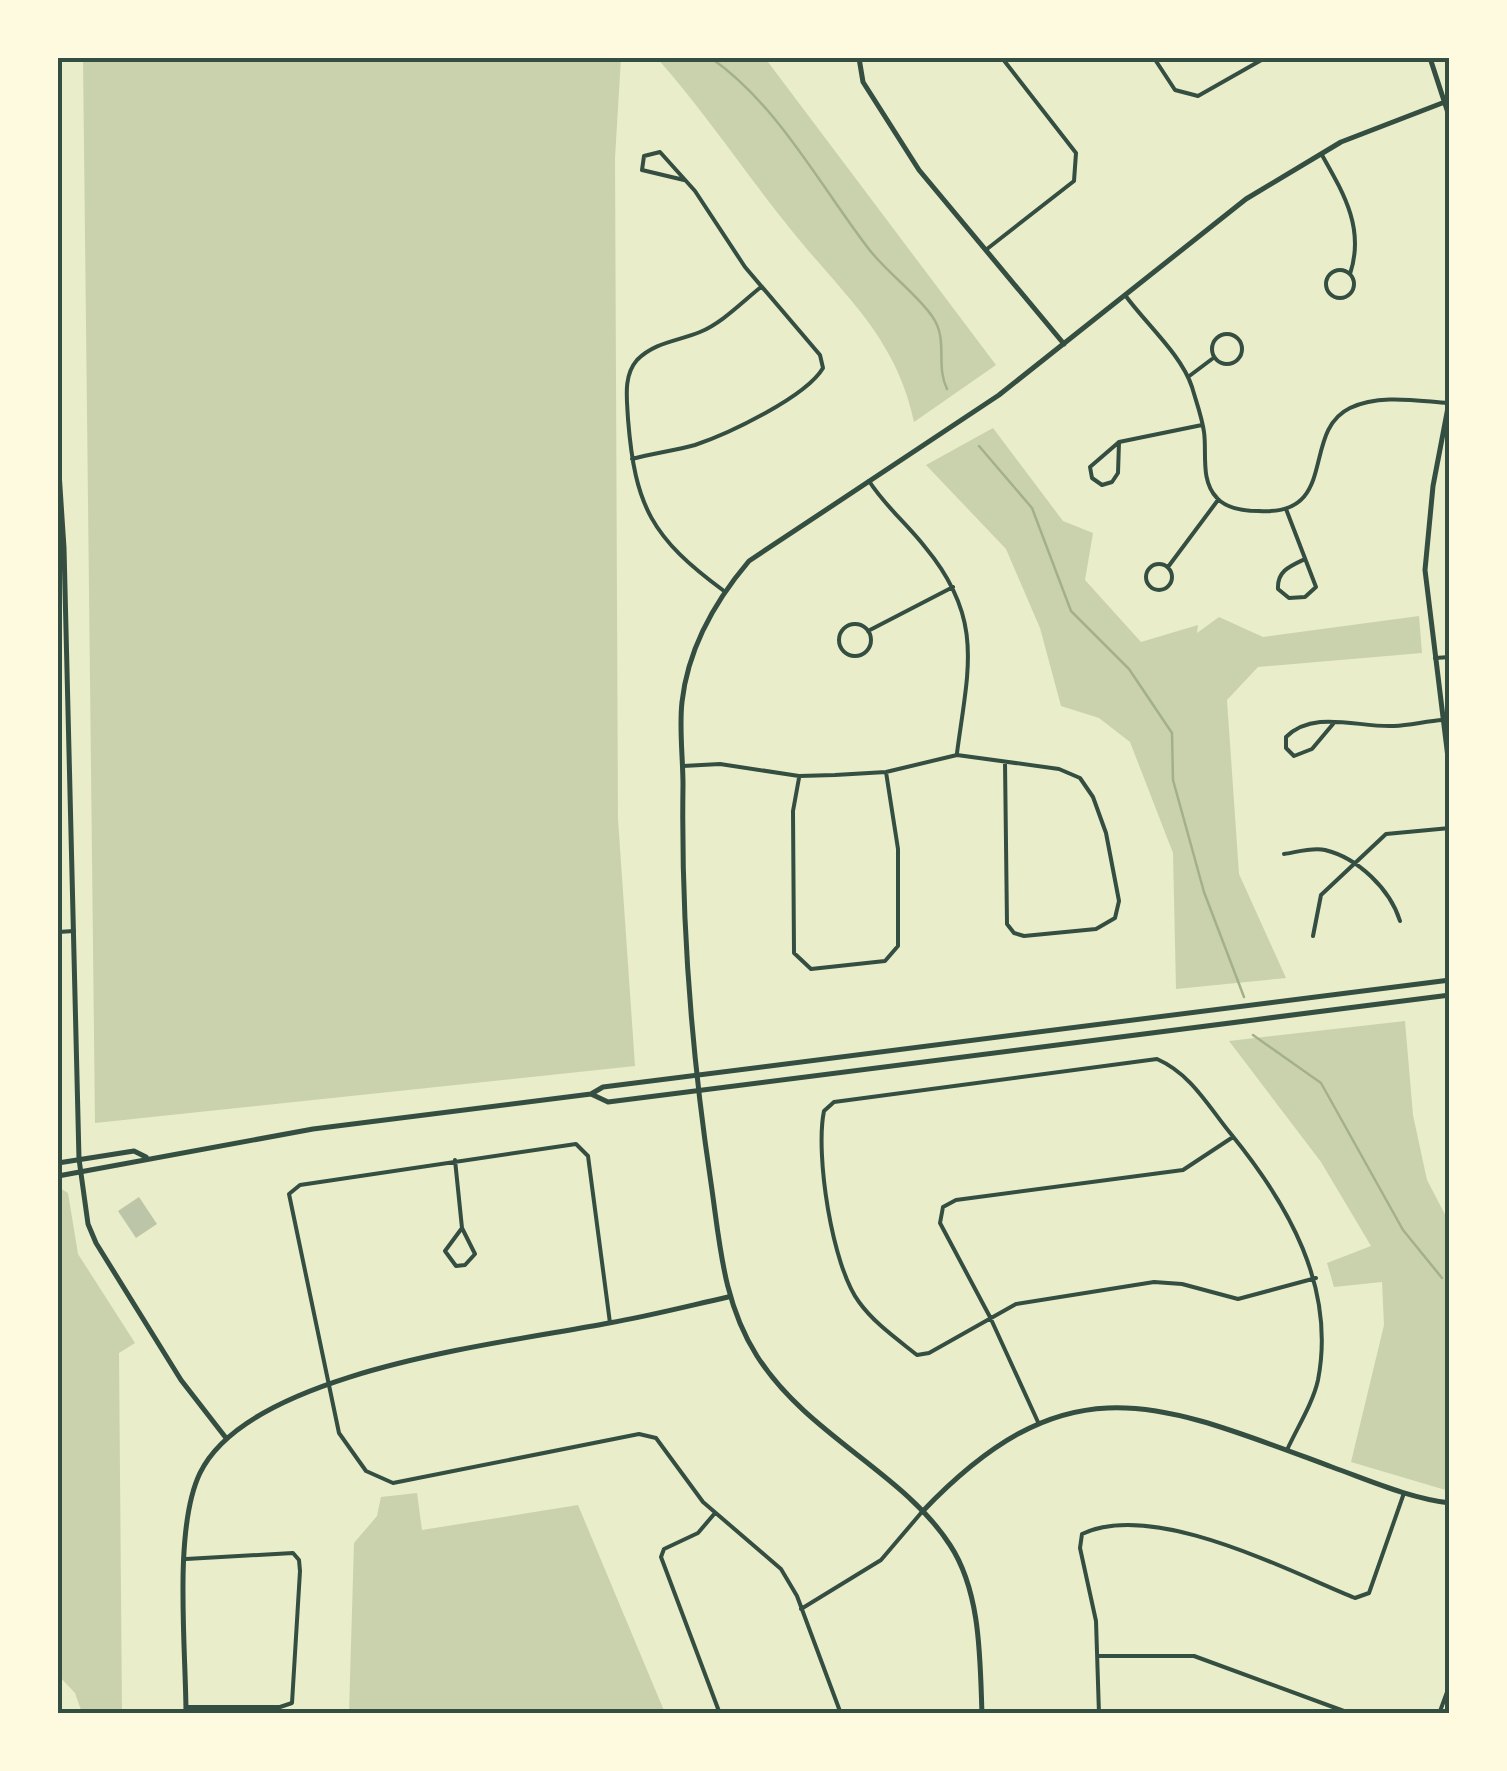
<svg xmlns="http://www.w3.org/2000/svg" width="1507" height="1771" viewBox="0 0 1507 1771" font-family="'Roboto Condensed',sans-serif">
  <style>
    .green { fill: #cad2ad }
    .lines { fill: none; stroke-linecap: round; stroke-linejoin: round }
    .stream { stroke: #a3b18a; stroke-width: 2.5 }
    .building { fill: #bcc5a7 }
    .minor { stroke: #344e41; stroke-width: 4 }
    .tertiary { stroke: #344e41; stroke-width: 5 }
    .secondary { stroke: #344e41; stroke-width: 5 }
    .neatline { fill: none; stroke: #344e41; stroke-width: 4 }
  </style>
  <rect width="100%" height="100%" fill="#e9edc9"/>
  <path class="green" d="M83,58H621L615,158L618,819L635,1066L95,1123Z
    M657,58H765L996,365L914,422C896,335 840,292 788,226C743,170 704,111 657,58Z
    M993,428L1063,521L1093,533L1085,580L1141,642L1198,625L1197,633L1219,617L1263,637L1419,616L1422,653L1258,667L1227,700L1239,874L1286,978L1176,989L1173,853L1130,742L1099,718L1061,706L1040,628L1006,549L926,465Z
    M1405,1021L1413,1115L1427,1180L1449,1222V1491L1351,1462L1384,1325L1382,1282L1334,1287L1327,1263L1371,1246L1321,1162L1229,1041Z
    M58,1187L68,1193L78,1254L135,1343L119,1353L122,1713H82L75,1693L58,1675Z
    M417,1493L422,1530L578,1505L665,1713H349L354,1543L377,1516L381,1497Z"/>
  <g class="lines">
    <path class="stream" d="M711,58C777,104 819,184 868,248C887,273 914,291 932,316C949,340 935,364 947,389
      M979,446L1032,508L1071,611L1129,669L1172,733L1173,780L1204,892L1244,997
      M1253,1035L1321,1083L1403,1230L1442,1278
      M1447,1285L1450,1288"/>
  </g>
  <path class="building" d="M139,1197L157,1224L136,1238L118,1211Z"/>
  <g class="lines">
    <path class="minor" d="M1154,58L1175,90L1198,96L1265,58
      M1322,155C1344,194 1365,229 1350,274
      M987,249L1074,181L1076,153L1002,58
      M1326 284a14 14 0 1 1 28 0a14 14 0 1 1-28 0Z
      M1125,295C1146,324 1181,354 1192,387C1196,401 1202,417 1204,432C1207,452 1200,481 1217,498C1227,509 1245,511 1259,511C1340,516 1300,432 1350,408C1380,394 1417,401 1448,403
      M1212 349a15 15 0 1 1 30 0a15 15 0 1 1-30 0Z
      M1188,377L1212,359
      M1119,442L1118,473L1112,482L1102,485L1092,478L1090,467Z
      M1119,442L1202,425
      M632,459C653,453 674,451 695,445C728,434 806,397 823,368L820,355L745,267L695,191L660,152L644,156L642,170L684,180
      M869,481C885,506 907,524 925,547C985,619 968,669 957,753
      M1286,509L1316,587L1305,597L1289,598L1278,589C1277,571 1290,566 1305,559
      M1146 577a13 13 0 1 1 26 0a13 13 0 1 1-26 0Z
      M1168,567L1218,500
      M724,591C652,538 635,507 628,419C627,399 623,376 637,360C655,342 678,341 700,332C722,323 742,302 761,287
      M839 640a16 16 0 1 1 32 0a16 16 0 1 1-32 0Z
      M868,631L953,587
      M1435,658L1450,657
      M1333,724L1312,749L1294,756L1286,748V737C1314,709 1359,728 1394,726C1411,725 1427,721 1443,720
      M683,766L720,764L799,776L835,775L886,772L957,755L1059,769L1080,778L1093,797L1106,833L1119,901L1115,918L1096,929L1024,936L1014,933L1007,924L1005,762
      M799,778L793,811L794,953L811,969L885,961L898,946V849L886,772
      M1284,854C1297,852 1313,847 1325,850C1358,858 1390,889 1400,921
      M58,932L74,931
      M1313,936L1321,895L1386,834L1450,828
      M455,1160L462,1228
      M462,1228L475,1254L465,1265L456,1266L445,1251Z
      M610,1323L588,1156L576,1144L300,1185L289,1194L339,1433L366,1471L393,1483L639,1434L656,1438L703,1502L781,1569L797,1596L841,1714
      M1038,1422L990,1317L940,1223L943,1207L956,1200L1183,1170L1233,1137
      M1287,1450C1297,1428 1313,1403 1318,1380C1336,1287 1288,1204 1231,1134C1208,1106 1191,1074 1157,1059L834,1102L824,1111C815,1154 832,1266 859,1302C874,1323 897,1339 917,1355L929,1353L1016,1304L1154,1282L1182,1284L1238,1299L1316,1278
      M715,1513L698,1533L664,1549L661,1557L720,1714
      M186,1559L293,1553L299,1560L300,1571L292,1703L280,1707H186
      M801,1609L881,1560L921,1513
      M1099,1656H1194L1352,1714
      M1099,1714L1096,1621L1080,1548L1082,1534C1153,1500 1286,1570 1355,1598L1369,1593L1404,1493
      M1439,1714L1450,1684"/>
    <path class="tertiary" d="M859,58L863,82L919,170L1064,344
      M1430,58L1450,119
      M1450,397L1433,486L1425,570L1450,774
      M58,457L64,548L79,1159L88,1224L96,1243L181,1380L226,1438
      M922,1512C1068,1359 1157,1402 1332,1467C1371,1481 1409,1498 1450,1503
      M186,1714C186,1649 173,1529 200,1473C250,1370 507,1343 609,1323C649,1316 688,1306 728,1297
      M982,1714C980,1659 981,1592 950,1545C904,1473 807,1435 757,1356C723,1303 720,1244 711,1183C691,1050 681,919 683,785C683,758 679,728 682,702C688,648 715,601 749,561L999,395L1246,199L1341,142L1450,100"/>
    <path class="secondary" d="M591,1094L608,1102L1450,995
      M58,1163L134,1151L146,1157
      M58,1176L313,1129L591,1094L603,1087L1450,980"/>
  </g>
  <rect width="1507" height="1771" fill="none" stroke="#fefae0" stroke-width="120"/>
  <rect x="60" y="60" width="1387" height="1651" class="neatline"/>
</svg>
